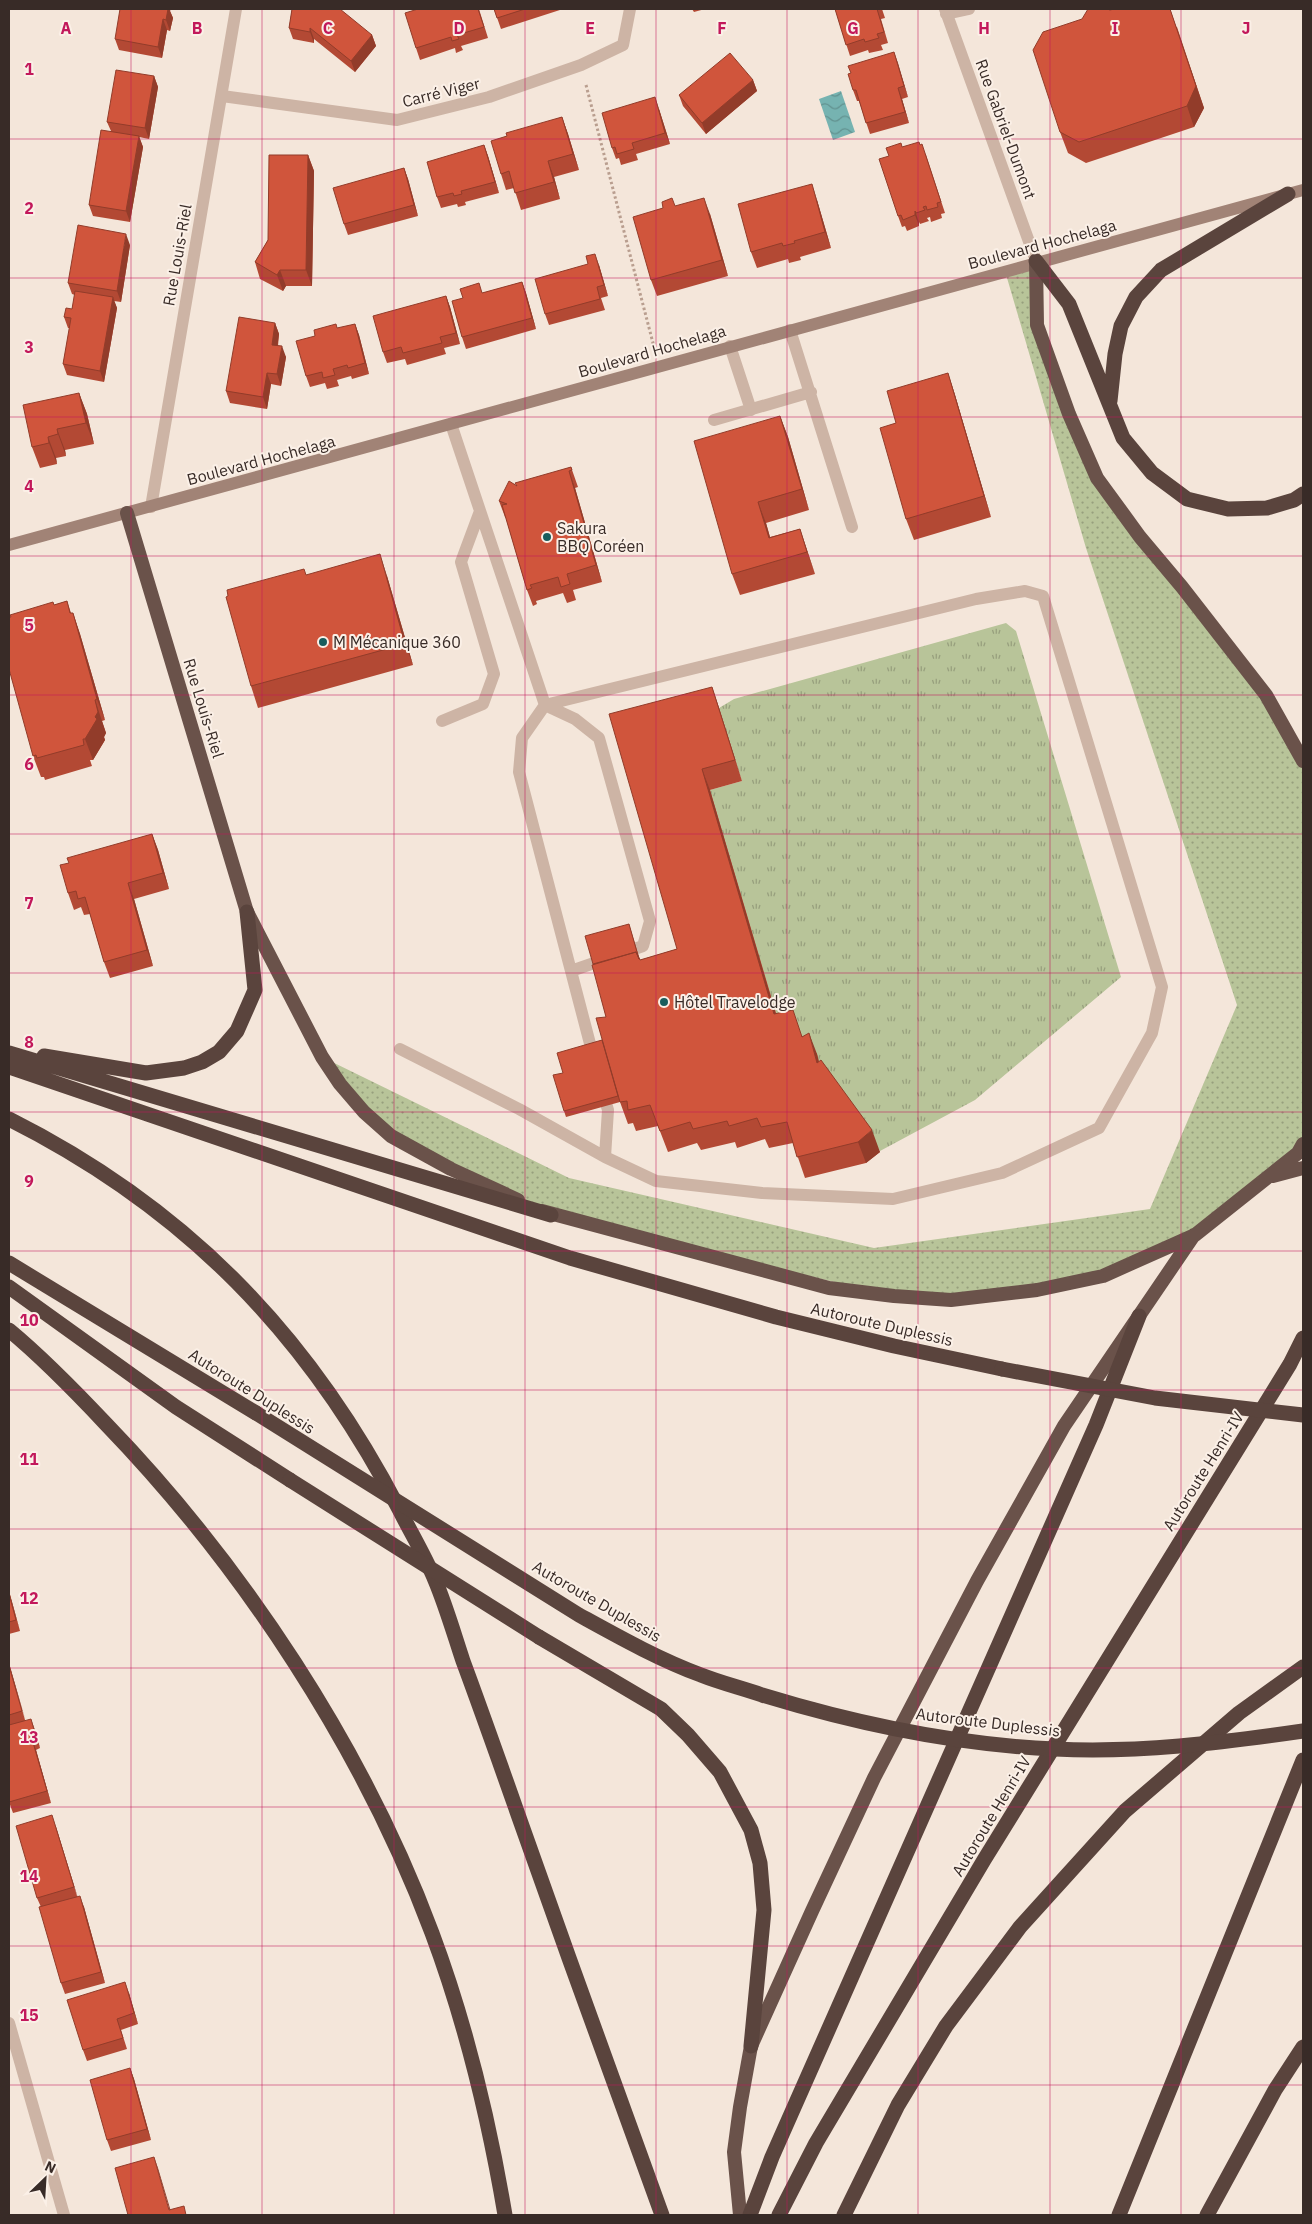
<svg xmlns="http://www.w3.org/2000/svg" width="1312" height="2224" viewBox="0 0 1312 2224" font-family="'IBM Plex Sans',sans-serif">
  <style>
    .grass { fill: url(#grass-dots) }
    .park { fill: url(#park-tufts) }
    .water { fill: url(#water-waves) }
    .lines { fill: none; stroke-linecap: round; stroke-linejoin: round }
    .path { stroke: #b99e8f; stroke-width: 3; stroke-dasharray: 2.5 2.5; stroke-linecap: butt }
    .service { stroke: #cdb4a5; stroke-width: 12 }
    .minor { stroke: #cdb4a5; stroke-width: 12 }
    .tertiary { stroke: #cdb4a5; stroke-width: 12 }
    .secondary { stroke: #a18376; stroke-width: 12 }
    .trunk { stroke: #6a524a; stroke-width: 14 }
    .motorway { stroke: #5a443d; stroke-width: 15 }
    .motorway-bridge { stroke: #5a443d; stroke-width: 15 }
    .wall { fill: #b34934 }
    .shaded-wall { fill: #923c2a }
    .building { fill: #d0553c; stroke: #923c2a }
    .grid { fill: none; stroke: #c2185b; stroke-width: 1; stroke-opacity: 0.55 }
    .poi-dot { fill: #195d5d; stroke: #fbf0e7; stroke-width: 2 }
    .labels { text-anchor: middle; dominant-baseline: central; stroke-width: 4; stroke-linejoin: round; paint-order: stroke }
    .street-label { font-size: 16px; fill: #382b27; stroke: #fbf0e7 }
    .poi-label { font-size: 16px; fill: #382b27; stroke: #fbf0e7; text-anchor: start }
    .grid-label { font-size: 16px; text-anchor: middle; font-weight: bold; fill: #c2185b; stroke: #fbf0e7; stroke-width: 4; stroke-linejoin: round; paint-order: stroke }
  </style>
  <defs>
    <pattern id="grass-dots" width="8" height="8" patternUnits="userSpaceOnUse" patternTransform="scale(1.25)"><rect width="8" height="8" fill="#b8c499"/><path d="M2 2h.1M6 6h.1" fill="none" stroke="#979f7d" stroke-width="1.8" stroke-linecap="round"/></pattern>
    <pattern id="park-tufts" width="24" height="20" patternUnits="userSpaceOnUse" patternTransform="scale(1.25)"><rect width="24" height="20" fill="#b8c499"/><path d="M3 7l-1-3M5 7V3M7 7l1-3M15 17l-1-3M17 17v-4M19 17l1-3" fill="none" stroke="#979f7d"/></pattern>
    <pattern id="water-waves" width="16" height="10" patternUnits="userSpaceOnUse" patternTransform="scale(1.25)"><rect width="16" height="10" fill="#76b3b1"/><path d="M0 5q4-4 8 0t8 0" fill="none" stroke="#629290"/></pattern>
  </defs>
  <rect width="100%" height="100%" fill="#f4e6da"/>
  <path class="grass" d="M1036,261L1037,325L1097,478L1228,645L1303,761V1144L1195,1235L1146,1257L1037,1290L894,1296L551,1215L391,1136L322,1057L569,1178L874,1248L1150,1209L1237,1005L1086,548L1005,271Z"/>
  <path class="park" d="M1006,623L1016,631L1121,977L975,1100L880,1151L829,1081L782,1035L710,790L742,781L719,708L734,699Z"/>
  <path class="water" d="M841,91L855,132L833,140L819,99Z"/>
  <g class="lines">
    <path class="path" d="M586,85L654,347"/>
    <path class="service" d="M790,330L852,527
      M730,346L751,410
      M714,420L811,392
      M451,424L545,705L575,719L599,738L650,921L643,946L571,971L519,772L522,738L545,705L976,599L1025,591L1043,596L1162,987L1152,1033L1099,1128L1002,1173L893,1199L762,1193L656,1181L605,1157L608,1110L602,1090
      M442,721L483,704L494,674L461,562L480,511
      M571,971L594,1059
      M400,1049L519,1109L605,1157"/>
    <path class="minor" d="M945,9L1036,261
      M946,14L969,9
      M222,96L397,120L489,97L581,65L623,45L630,9
      M151,507L236,9"/>
    <path class="tertiary" d="M9,2023L64,2215"/>
    <path class="secondary" d="M9,545L1303,190"/>
    <path class="trunk" d="M1036,261L1037,325L1069,414L1097,478L1140,537L1182,587L1266,695L1303,761
      M127,513L247,912L322,1057L340,1084L364,1112L391,1136L451,1169L518,1200
      M1273,1176L1303,1168
      M542,1211L829,1288L894,1296L951,1300L1037,1290L1103,1276L1195,1235L1298,1153L1303,1144
      M740,2215L734,2152L740,2107L751,2046L812,1911L874,1778L977,1581L1064,1426L1194,1235"/>
    <path class="motorway" d="M1036,261L1069,304L1123,438L1152,473L1187,499L1228,509L1267,508L1294,500L1303,494
      M1110,401L1115,354L1121,326L1136,297L1161,270L1288,194
      M9,1053L551,1215
      M44,1056L146,1073L184,1068L202,1062L219,1052L237,1031L255,990L247,912
      M9,1067L570,1258L776,1317L894,1346L1002,1369
      M9,1119C186,1208 308,1334 399,1509C411,1533 425,1556 435,1580C446,1606 454,1634 463,1661C483,1715 502,1769 521,1823C567,1954 615,2085 662,2215
      M9,1263L256,1413
      M9,1287L176,1407L290,1480
      M9,1330C44,1359 75,1391 106,1424C243,1566 363,1748 432,1933C466,2024 489,2120 505,2215
      M539,1637L661,1709L688,1735L720,1772L751,1830L760,1863L764,1910L751,2046
      M750,2215L772,2157L1096,1425L1139,1316
      M779,2215L816,2143L984,1860L1290,1364L1303,1338
      M844,2215L898,2105L946,2026L1020,1927L1125,1811L1239,1713L1303,1667
      M1119,2215L1303,1760
      M1207,2215L1275,2090L1303,2047"/>
    <path class="motorway-bridge" d="M1002,1369L1155,1398L1303,1415
      M256,1413L579,1615C619,1637 658,1659 701,1675C721,1683 742,1688 762,1695C857,1724 956,1745 1055,1749C1138,1753 1221,1743 1303,1731
      M290,1480L539,1637"/>
  </g>
  <path class="wall" d="M292,9L372,35L376,46L355,72L314,39V43L293,39L289,28Z
    M479,9L488,38L461,46L463,50L456,53L455,48L420,60L416,48Z
    M494,9H563L501,29Z
    M692,9H705L694,12Z
    M835,9H882L885,18L881,19L888,43L881,45L883,50L869,53L868,50L850,56Z
    M1110,10L1177,27L1204,108L1194,127L1086,163L1068,153L1060,132Z
    M170,11L173,18L170,31L167,30L162,58L119,50L115,39Z
    M894,52L908,97L902,99L909,123L870,134L859,101H857L853,90L851,73Z
    M154,76L158,87L149,139L139,137L143,147L130,222L93,216L89,205L111,131L107,122Z
    M753,80L757,91L706,134L683,106L679,95Z
    M659,109L670,144L636,154L638,160L621,165L619,158L616,159L612,148Z
    M562,117L568,134L579,170L554,177L560,199L521,210L514,188L506,190L501,174L507,136Z
    M484,145L488,156L499,193L465,202L466,205L458,207L457,204L441,208L437,197Z
    M920,145L926,155L945,213L941,214L942,218L931,222L930,217L927,218L929,221L920,224L919,222V226L907,231L905,226L902,227L898,216L903,147Z
    M308,155L314,171L312,286H286L283,291L260,279L255,262L268,240Z
    M404,168L408,179L418,216L348,235L344,224Z
    M817,200L831,248L800,257L801,260L789,263L788,259L757,268L751,252Z
    M675,206L710,214L728,276L657,296L651,280Z
    M130,245L121,302L114,301L117,308L104,382L67,375L63,364L70,328H68L64,317L72,309L75,295L72,294L68,283Z
    M599,265L608,296L601,298L605,310L549,325L545,314Z
    M522,282L526,293L536,329L466,349L462,337L483,293Z
    M446,296L450,307L460,344L444,348L446,354L407,365L405,359L387,363L383,352Z
    M275,323L279,334L278,346L286,357L281,386L271,384L267,409L230,403L226,391Z
    M355,324L359,335L369,374L352,379L351,376L337,380L339,386L327,389L325,383L310,387L306,376L315,336Z
    M948,373L955,395L991,517L914,540L906,519L896,423Z
    M79,393L87,414L94,444L65,450L66,456L56,458L57,464L40,468L32,447Z
    M780,416L788,437L809,510L766,523L770,537L800,529L815,574L740,595L732,574Z
    M571,467L578,487L575,488L602,582L573,590L576,600L567,603L563,593L536,601L537,604L533,606L527,590L506,518L505,517L499,501L516,486Z
    M306,575L387,576L413,665L258,708L251,686Z
    M67,601L71,613H73L80,634L105,720L102,721L106,733L104,737L105,740L93,760H90L92,766L45,780L44,777H41L33,756L54,605Z
    M712,687L719,708L742,781L710,790L776,1013L802,1036L817,1054L819,1062L880,1152L866,1163L805,1178L793,1143L769,1148L765,1139L737,1148L735,1142L701,1150L697,1143L668,1152L658,1126L636,1131L633,1123L628,1124L620,1102L566,1117L564,1111L563,1073L602,1040L606,1017L593,964L629,924L640,960L677,949Z
    M152,834L158,850L169,889L134,899L153,966L110,978L104,962L90,914L84,915L81,907L74,910L68,893L69,863Z
    M9,1591L20,1631L9,1634Z
    M9,1663L25,1720L35,1730L40,1748L36,1750L51,1803L13,1813L9,1802Z
    M56,1827L77,1896L84,1907L105,1983L65,1994L61,1983L41,1907L37,1898Z
    M129,1993L138,2024L121,2030L127,2049L87,2061L83,2050Z
    M130,2068L134,2079L151,2140L111,2151L107,2140Z"/>
  <path class="shaded-wall" d="M166,9H171L170,11L173,18L170,31L166,20Z
    M1170,9L1204,108L1194,127L1187,106Z
    M163,19L167,30L162,58L158,47Z
    M310,28L314,39V43L310,32Z
    M372,35L376,46L355,72L351,61Z
    M894,52L898,63L908,97L904,86Z
    M154,76L158,87L149,139L145,128Z
    M753,80L757,91L706,134L702,123Z
    M898,88L902,99L909,123L905,112Z
    M655,97L659,109L670,144L665,133Z
    M562,117L568,134L579,170L573,154Z
    M139,136L143,147L130,222L126,211Z
    M484,145L488,156L499,193L495,182Z
    M308,155L314,171L312,286L306,270Z
    M548,161L554,177L560,199L554,182Z
    M404,168L408,179L418,216L414,205Z
    M812,184L817,200L831,248L825,232Z
    M704,198L710,214L728,276L722,260Z
    M915,211L919,222V226L915,215Z
    M126,234L130,245L121,302L117,291Z
    M595,254L599,265L608,296L604,285Z
    M280,270L286,286L283,291L277,275Z
    M522,282L526,293L536,329L532,318Z
    M446,296L450,307L460,344L456,333Z
    M113,297L117,308L104,382L100,371Z
    M275,323L279,334L276,356L272,345Z
    M355,324L359,335L369,374L365,363Z
    M282,346L286,357L281,386L277,374Z
    M267,373L271,384L267,409L263,397Z
    M948,373L955,395L991,517L984,496Z
    M79,393L87,414L94,444L86,423Z
    M780,416L788,437L809,510L802,489Z
    M57,429L65,450L66,456L58,434Z
    M48,437L56,458L57,464L49,443Z
    M569,471L575,488L602,582L596,565Z
    M758,502L766,523L776,559L769,538Z
    M800,529L815,574L807,552Z
    M380,554L387,576L413,665L405,644Z
    M73,613L80,634L105,720L97,699Z
    M712,687L719,708L742,781L735,760Z
    M95,700L106,733L104,737L105,740L93,760L85,739L95,717Z
    M702,769L710,790L782,1035L774,1014Z
    M152,834L158,850L169,889L163,873Z
    M128,883L134,899L153,966L147,950Z
    M809,1033L817,1054L824,1084L817,1063Z
    M872,1130L880,1152L866,1163L858,1142Z
    M9,1591L20,1631L9,1594Z
    M9,1663L26,1722L9,1666Z
    M31,1719L35,1730L40,1748L36,1737Z
    M32,1739L36,1750L51,1803L47,1791Z
    M52,1815L56,1827L78,1898L74,1887Z
    M80,1896L84,1907L105,1983L101,1972Z
    M125,1982L129,1993L138,2024L134,2013Z
    M130,2068L134,2079L151,2140L147,2129Z
    M154,2157L158,2168L172,2215H171Z"/>
  <path class="building" d="M120,9H168L166,20L163,19L158,47L115,39Z
    M292,9H340L372,35L351,61L310,28V32L289,28Z
    M418,9H478L484,27L457,35L459,39L452,41L451,37L416,48L405,13Z
    M494,9H525L497,18Z
    M835,9H877L884,32L877,34L879,38L865,42L864,39L846,45Z
    M1088,9H1107L1110,10L1114,9H1170L1196,86L1187,106L1079,142L1060,132L1033,50L1043,32L1082,19Z
    M894,52L904,86L898,88L905,112L866,123L856,90H853L848,74L851,73L848,66Z
    M730,53L753,80L702,123L679,95Z
    M116,70L154,76L145,128L107,122Z
    M655,97L665,133L632,143L634,149L617,154L615,147L612,148L602,113Z
    M562,117L573,154L548,161L554,182L515,193L509,171L501,174L491,141L507,136L506,133Z
    M101,130L139,136L126,211L89,205Z
    M919,142L920,145L922,144L941,202L937,203L938,207L927,210L926,206L923,207L925,210L916,213L915,211V215L903,220L901,215L898,216L879,159L889,156L886,148L901,143L902,147Z
    M484,145L495,182L461,191L462,194L454,196L453,193L437,197L427,162Z
    M269,155H308L306,270H280L277,275L255,262L268,240Z
    M404,168L414,205L344,224L333,188Z
    M812,184L825,232L794,241L795,243L783,246L782,243L751,252L738,204Z
    M672,198L675,206L704,198L722,260L651,280L633,217L663,208L662,202Z
    M78,225L126,234L117,291L68,283Z
    M595,254L604,285L597,287L600,299L545,314L535,279L588,264L586,256Z
    M522,282L532,318L462,337L452,301L463,298L460,289L479,283L482,293Z
    M75,291L113,297L100,371L63,364L71,318L64,317L66,308L72,309Z
    M446,296L456,333L440,337L442,343L403,353L401,347L383,352L373,316Z
    M239,317L275,323L272,345L282,346L277,374L267,373L263,397L226,391Z
    M336,324L337,328L355,324L365,363L348,368L347,365L333,369L335,375L323,378L322,372L306,376L296,341L315,336L314,330Z
    M948,373L984,496L906,519L880,428L896,423L887,391Z
    M79,393L86,423L57,429L58,434L48,437L49,443L32,447L23,405Z
    M780,416L802,489L758,502L769,538L800,529L807,552L732,574L694,441Z
    M571,467L572,470L569,471L596,565L567,574L570,584L561,587L558,577L530,585L532,588L527,590L502,505L507,504L499,501L509,481L517,486L515,483Z
    M380,554L405,644L251,686L226,597L228,596L227,590L304,569L306,575Z
    M67,601L70,613H73L97,699L95,700L98,712L95,717L97,719L85,739H83L84,745L37,758L36,755L33,756L9,669V617H11L10,615L53,602L54,605Z
    M712,687L735,760L702,769L774,1014L793,1010L802,1037L809,1033L817,1063L821,1060L872,1130L858,1142L797,1157L787,1122L761,1127L757,1118L729,1126L727,1121L693,1129L690,1122L660,1131L650,1105L628,1110L627,1101L620,1102L596,1018L606,1017L592,965L636,952L640,960L677,949L609,714Z
    M152,834L163,873L128,883L147,950L104,962L85,897L78,899L76,891L68,893L60,865L69,863L67,858Z
    M629,924L639,959L636,952L593,964L585,936Z
    M602,1040L618,1096L564,1111L553,1075L563,1073L557,1053Z
    M9,1594L16,1620L9,1622Z
    M9,1666L22,1711L9,1715Z
    M31,1719L36,1737L32,1739L47,1791L9,1802V1725Z
    M52,1815L74,1887L37,1898L16,1826Z
    M80,1896L101,1972L61,1983L39,1907Z
    M125,1982L134,2013L117,2019L123,2038L83,2050L67,2000Z
    M130,2068L147,2129L107,2140L90,2080Z
    M154,2157L169,2210L184,2206L186,2215H128L115,2168Z"/>
  <path class="grid" d="M131,9V2215M262,9V2215M394,9V2215M525,9V2215M656,9V2215M787,9V2215M918,9V2215M1050,9V2215M1181,9V2215M9,139H1303M9,278H1303M9,417H1303M9,556H1303M9,695H1303M9,834H1303M9,973H1303M9,1112H1303M9,1251H1303M9,1390H1303M9,1529H1303M9,1668H1303M9,1807H1303M9,1946H1303M9,2085H1303"/>
  <g class="poi-dot">
    <circle cx="547" cy="537" r="5"/>
    <circle cx="323" cy="642" r="5"/>
    <circle cx="664" cy="1002" r="5"/>
  </g>
  <g class="labels">
    <g class="street-label">
      <text transform="translate(441 92) rotate(-14)">Carré Viger</text>
      <text transform="translate(1006 129) rotate(70)">Rue Gabriel-Dumont</text>
      <text transform="translate(1042 244) rotate(-15)">Boulevard Hochelaga</text>
      <text transform="translate(177 255) rotate(-80)">Rue Louis-Riel</text>
      <text transform="translate(652 351) rotate(-16)">Boulevard Hochelaga</text>
      <text transform="translate(261 460) rotate(-15)">Boulevard Hochelaga</text>
      <text transform="translate(204 708) rotate(73)">Rue Louis-Riel</text>
      <text transform="translate(882 1324) rotate(13)">Autoroute Duplessis</text>
      <text transform="translate(252 1391) rotate(32)">Autoroute Duplessis</text>
      <text transform="translate(1203 1471) rotate(-58)">Autoroute Henri-IV</text>
      <text transform="translate(597 1601) rotate(30)">Autoroute Duplessis</text>
      <text transform="translate(988 1722) rotate(7)">Autoroute Duplessis</text>
      <text transform="translate(991 1816) rotate(-59)">Autoroute Henri-IV</text>
    </g>
    <g class="poi-label">
      <text x="557" y="528">Sakura<tspan x="557" dy="18">BBQ Coréen</tspan></text>
      <text x="333" y="642">M Mécanique 360</text>
      <text x="674" y="1002">Hôtel Travelodge</text>
    </g>
  </g>
  <g class="grid-label">
    <text x="66" y="34">A</text>
    <text x="197" y="34">B</text>
    <text x="328" y="34">C</text>
    <text x="459" y="34">D</text>
    <text x="590" y="34">E</text>
    <text x="722" y="34">F</text>
    <text x="853" y="34">G</text>
    <text x="984" y="34">H</text>
    <text x="1115" y="34">I</text>
    <text x="1246" y="34">J</text>
    <text x="29" y="75">1</text>
    <text x="29" y="214">2</text>
    <text x="29" y="353">3</text>
    <text x="29" y="492">4</text>
    <text x="29" y="631">5</text>
    <text x="29" y="770">6</text>
    <text x="29" y="909">7</text>
    <text x="29" y="1048">8</text>
    <text x="29" y="1187">9</text>
    <text x="29" y="1326">10</text>
    <text x="29" y="1465">11</text>
    <text x="29" y="1604">12</text>
    <text x="29" y="1743">13</text>
    <text x="29" y="1882">14</text>
    <text x="29" y="2021">15</text>
  </g>
  <rect width="1312" height="2224" fill="none" stroke="#382b27" stroke-width="20"/>
  <g transform="translate(45 2179) rotate(25)" stroke="#fbf0e7" stroke-width="4" paint-order="stroke">
  <path d="M0-4L9 19L0 12L-9 19Z" fill="#382b27"/>
  <text y="-8" font-size="14" font-weight="bold" text-anchor="middle" fill="#382b27">N</text>
  </g>
</svg>
